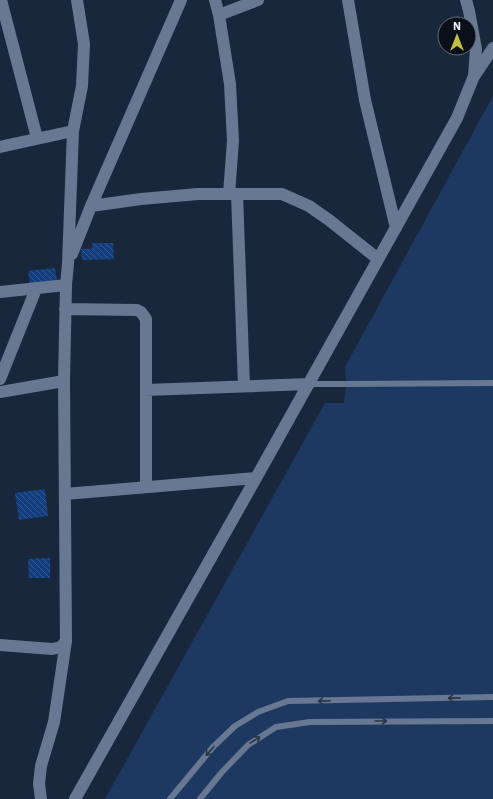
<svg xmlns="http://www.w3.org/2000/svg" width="493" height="799" viewBox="0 0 493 799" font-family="'IBM Plex Sans',sans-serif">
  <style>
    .green { fill: #1e3961 }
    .building { fill: url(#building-back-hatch) }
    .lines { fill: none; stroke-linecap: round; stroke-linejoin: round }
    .service { stroke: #687892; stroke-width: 6 }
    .minor { stroke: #687892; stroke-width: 12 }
    .oneway { stroke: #2b3444 }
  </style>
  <defs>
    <pattern id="building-back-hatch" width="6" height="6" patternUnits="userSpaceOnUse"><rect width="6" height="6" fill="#123e7d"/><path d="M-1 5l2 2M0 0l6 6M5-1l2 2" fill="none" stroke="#355a90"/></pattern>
  </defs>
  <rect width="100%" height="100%" fill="#19273d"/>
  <path class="green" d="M493,96V799H105L325,403H344L346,384L345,367Z"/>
  <path class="building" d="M92,243H113L114,259L82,260L81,249H92Z
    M55,268L57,282L30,284L28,271Z
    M45,489L48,516L19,520L15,493Z
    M50,558V578H29L28,559Z"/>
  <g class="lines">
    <path class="service" d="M309,384H346L493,383
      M170,799L213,747L235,726L258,712L288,701L493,697
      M200,799L222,772L248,745L276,727L310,722L493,721"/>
    <path class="minor" d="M1,0L37,138
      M215,0L219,15L230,84L233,141L229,194
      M348,0L365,100L396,228
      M219,15L258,0
      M475,75L493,48
      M0,147L73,131
      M237,194L244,386
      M91,206L141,199L198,194H282L309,206L329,220L378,259
      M72,254L91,206L181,0
      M0,292L66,285
      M65,309L137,310L141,312L146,319V487
      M0,379L36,289
      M146,390L309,384
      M0,392L64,381
      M65,494L256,478
      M0,645L52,649L61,647L66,641
      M41,799L39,784L41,766L54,722L66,641L64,381L66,285L68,264L73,131L82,86L84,44L77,0
      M75,799L256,478L457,118L474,76L476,49L469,11L466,0"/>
  </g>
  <defs><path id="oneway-shaft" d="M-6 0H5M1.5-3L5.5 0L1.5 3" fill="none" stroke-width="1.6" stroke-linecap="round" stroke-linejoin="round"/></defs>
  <g class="oneway">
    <use href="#oneway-shaft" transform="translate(454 698) rotate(179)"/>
    <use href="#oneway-shaft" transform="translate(324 701) rotate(179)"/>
    <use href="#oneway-shaft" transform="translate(381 721)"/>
    <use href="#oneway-shaft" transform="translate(255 740) rotate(-32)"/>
    <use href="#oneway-shaft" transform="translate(210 751) rotate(131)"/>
  </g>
  <g transform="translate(457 36)"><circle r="19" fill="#0a101a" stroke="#666c75"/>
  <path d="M0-3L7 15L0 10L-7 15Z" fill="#c0be40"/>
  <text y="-6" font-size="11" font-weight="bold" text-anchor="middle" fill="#eff5fd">N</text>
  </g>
</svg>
